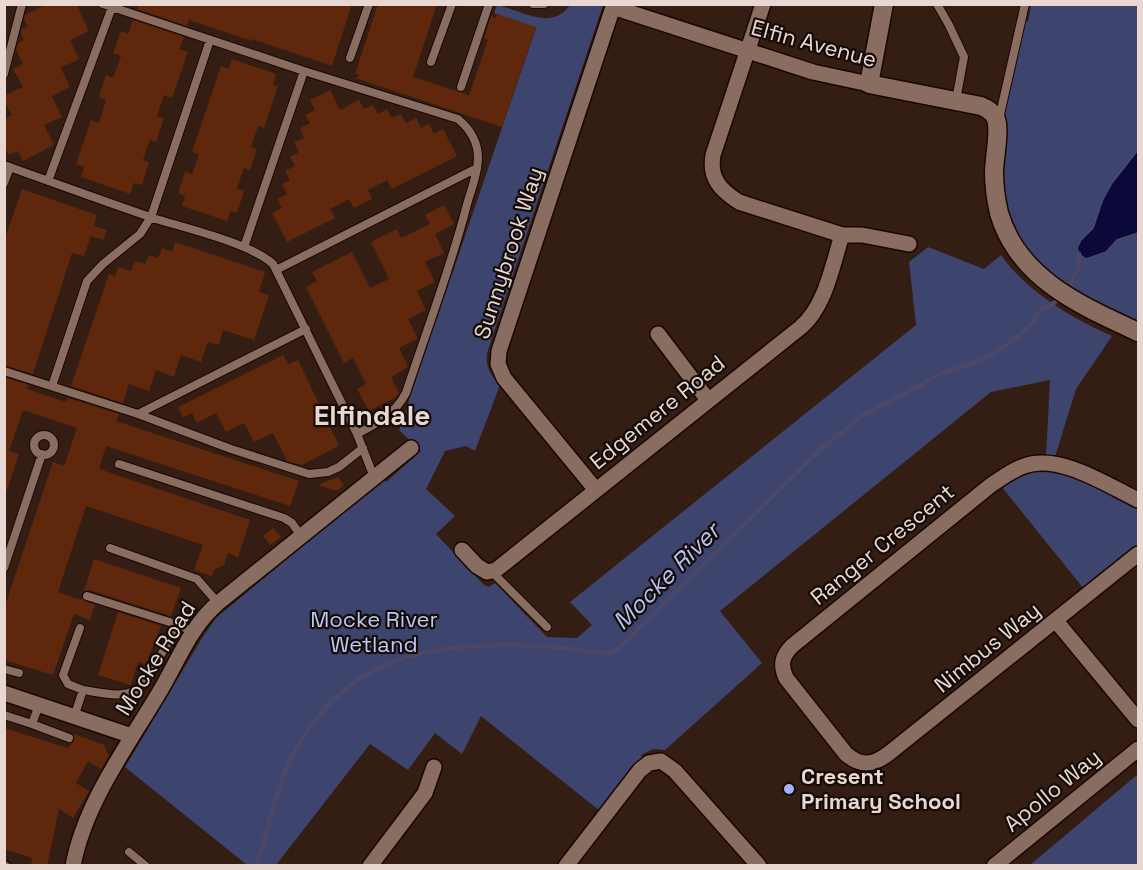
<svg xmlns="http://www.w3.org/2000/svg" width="1143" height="870" viewBox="0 0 1143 870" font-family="'Space Grotesk',sans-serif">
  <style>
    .green { fill: #3d456e }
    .water { fill: #0a0939; stroke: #4d4767; stroke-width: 1.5 }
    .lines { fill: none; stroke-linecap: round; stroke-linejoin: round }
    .stream { stroke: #4d4767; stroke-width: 4.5 }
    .building { fill: #5f280d }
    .service-casing { stroke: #1b0601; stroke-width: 10 }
    .minor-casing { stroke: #1b0601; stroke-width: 18 }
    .tertiary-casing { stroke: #1b0601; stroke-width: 21 }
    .service { stroke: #896d61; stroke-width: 8 }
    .minor { stroke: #896d61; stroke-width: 15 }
    .tertiary { stroke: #896d61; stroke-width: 18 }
    .poi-dot { fill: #a2b2fd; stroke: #140a06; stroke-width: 2 }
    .labels { text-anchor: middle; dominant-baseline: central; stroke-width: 4.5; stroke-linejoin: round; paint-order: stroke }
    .street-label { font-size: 22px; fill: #e8d8d1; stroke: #140a06 }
    .park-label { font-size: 22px; fill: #bcc7f9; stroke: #140a06 }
    .poi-label { font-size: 22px; font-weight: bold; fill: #e8d8d1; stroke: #140a06; text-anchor: start }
    .water-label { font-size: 24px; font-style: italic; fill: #b8c3f5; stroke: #140a06 }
    .district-label { font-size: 28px; font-weight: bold; fill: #e8d8d1; stroke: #140a06 }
  </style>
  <rect width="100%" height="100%" fill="#341d13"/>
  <path class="green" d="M497,5C521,10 551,32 570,5H603L487,353C485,366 491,376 500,385L475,451L466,446L445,451L426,489L455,516L436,534L484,585L489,587L495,583L547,637L577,638L592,625L570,602L916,325L909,262L928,247L984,269L1001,255C1027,292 1072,318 1112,336L1076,389L1055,457L1046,456L1050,380L991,392L720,611L762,663L665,750L653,749L641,755L642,758L600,811L481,716L462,754L435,733L408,770L370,744L276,865H247L125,767L202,638L216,618L383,479L386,482L421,451L399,430L536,28L494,13Z
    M1031,5H1138V332L1023,259L994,170L1021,20L1028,22Z
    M1041,470C1075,469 1109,493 1138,507V545L1084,589L1001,486L1021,474Z
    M1138,774V865H1030Z"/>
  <path class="water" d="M1138,150V233L1117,240L1106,252L1086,259L1079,254L1077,248L1081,240L1093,228L1103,199L1112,183Z"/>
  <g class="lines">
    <path class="stream" d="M1067,289L1078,269L1079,254
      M256,866C269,832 272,799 288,765C340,654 431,641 542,646C562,647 581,651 601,653H609L618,649L819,451L859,418L942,373L986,358L1011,342L1031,324L1041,310L1054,303L1061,296"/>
  </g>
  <path class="building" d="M47,4H76L89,31L70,40L79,59L61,68L70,87L52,96L62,117L44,125L54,145L23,161L18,151L9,155L4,146V119L12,115L4,101V96L23,87L13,69L23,64L16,50L18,43L24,40L21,34L22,29L28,26L24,19L25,15Z
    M139,4H352L332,66L252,39V41L189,20L187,26L137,9Z
    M378,4H437L413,77L469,95L488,40L484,38L491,16L495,18L497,14L536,27L502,127L355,78L360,75L355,74Z
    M133,20L184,37L179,49L188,52L172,98L164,95L157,116L164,118L156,142L150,139L143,160L149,162L142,185L134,183L130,194L81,177L84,167L76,164L91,120L99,123L106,100L99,97L106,75L113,78L121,56L113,53L121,31L128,34Z
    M232,59L276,74L273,85L278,86L264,128L258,126L251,147L257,149L250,170L244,168L237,188L244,191L237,213L231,211L227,221L182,206L185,196L178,193L185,172L192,174L199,154L192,152L221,66L228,69Z
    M330,90L340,110L359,100L364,109L373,105L378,114L387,109L392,118L401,114L406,123L416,118L421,128L429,124L434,134L443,129L457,156L392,189L387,180L368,190L372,199L354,208L349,199L330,209L335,218L287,242L272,213L282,208L277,199L287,194L282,184L290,180L285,171L295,166L290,157L299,152L294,142L304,138L300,128L310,123L305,115L315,110L310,100Z
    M22,189L97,215L94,226L107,230L103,240L91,236L84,256L72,253L33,374L4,365V241Z
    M444,205L454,224L435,234L444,253L425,262L435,282L417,291L426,310L408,319L418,339L399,348L408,367L391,377L399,393L396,397L369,411L357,389L366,384L353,358L344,363L306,287L317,281L312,272L352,252L370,288L389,279L371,242L397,229L401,238L430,224L425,215Z
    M175,242L265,272L259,292L269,295L254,340L223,330L219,345L208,342L201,362L181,355L174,377L156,370L149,391L129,384L123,403L71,386L109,274L115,276L118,267L131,271L135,261L145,264L149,255L158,258L162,248L172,252Z
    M283,355L288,364L298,360L339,446L302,465L287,461L273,433L254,442L244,423L226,432L216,413L197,423L192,413L183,417L178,407Z
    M4,377L29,385L27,389L66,402L68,398L119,414L116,421L299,481L290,506L106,446L99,469L250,520L238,557L228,553L224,565L214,570L212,576L194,570L203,545L86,506L58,592L81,600L82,598L85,601L95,605L90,620L74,614L53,675L4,660V609L53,462L64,466L77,428L23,410L9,451L19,454L7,490H4Z
    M338,477L344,485L337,491L318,485Z
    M273,528L281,537L270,545L263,536Z
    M94,559L181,588L171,616L89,590L84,591Z
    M118,612L161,626L146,664L138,662L131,685L98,675Z
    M4,728L68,748L74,741V734L104,745L109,756L101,769L88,761L76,783L89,791L73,818L59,809L47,866H31L32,858L4,849Z"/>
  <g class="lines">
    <defs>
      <path id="service" d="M103,4L304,71L458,119C470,129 478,142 478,158C478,175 470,192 466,208C450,270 426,332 406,393C394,415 378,423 357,434
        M533,4H544
        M937,4L949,25L964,57L956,100
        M350,58L369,4
        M431,62L452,4
        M4,74L22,4
        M461,87L489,4
        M999,119L1025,4
        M4,165C54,183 103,201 153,218C185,228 250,243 273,264L357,434L374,477
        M48,181L112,7
        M4,183L10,167
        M244,247L304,71
        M276,270L477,168
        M4,371L138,414L231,449L309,474L328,472L339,467L363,448
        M52,386L87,281L103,264L140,234L151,217L210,40
        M138,414L306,329
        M34 445a10 10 0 1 1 20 0a10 10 0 1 1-20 0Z
        M119,464L284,518L292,523L301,536
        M110,548L197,579L218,603
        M4,568L42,454
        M492,572L547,627
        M87,596L179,625L193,632
        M80,628L63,675L68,684L83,690
        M4,669L19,673
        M4,715L32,724L39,705
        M74,717L83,690C103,693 126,700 142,686L179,625
        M32,724L69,738
        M129,852L146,866
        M4,865L6,866"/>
      <path id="minor" d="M763,4L713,155C709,178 720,190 739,202L842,235H862L909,244
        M613,7L813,72L869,84
        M658,334L708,400
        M596,490L504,378L498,364L499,351L614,4
        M1138,500C1107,485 1059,453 1024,466C1012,470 1002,478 991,485L792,646C782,656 780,665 786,678L846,754C861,767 873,765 888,754L1138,554
        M462,550L477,566L487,572L496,570L801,327C826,305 832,266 842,235
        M1056,621L1138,720
        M4,693L132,736
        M73,866C85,801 130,743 163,686C179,658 192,625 218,603L411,448
        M370,866L425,793L434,767
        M566,866L640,770L649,763L661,761L675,771L759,866
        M994,866L1138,749"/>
      <path id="tertiary" d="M884,4L869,84L981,106C986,108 992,111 995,117C1001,127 994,159 994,172C994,186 996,200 999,213C1018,279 1082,306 1138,332"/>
    </defs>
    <use href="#service" class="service-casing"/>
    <use href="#minor" class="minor-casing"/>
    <use href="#tertiary" class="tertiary-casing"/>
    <use href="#service" class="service"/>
    <use href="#minor" class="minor"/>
    <use href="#tertiary" class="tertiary"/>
  </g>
  <circle class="poi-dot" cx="789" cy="789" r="6"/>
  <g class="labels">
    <g class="street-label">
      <text transform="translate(814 43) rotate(15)">Elfin Avenue</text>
      <text transform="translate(508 253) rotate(-72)">Sunnybrook Way</text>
      <text transform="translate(657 412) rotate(-39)">Edgemere Road</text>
      <text transform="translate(882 544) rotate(-39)">Ranger Crescent</text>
      <text transform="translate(987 647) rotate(-39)">Nimbus Way</text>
      <text transform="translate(155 658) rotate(-58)">Mocke Road</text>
      <text transform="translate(1052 790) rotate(-39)">Apollo Way</text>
    </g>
    <g class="park-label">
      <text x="374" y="619">Mocke River<tspan x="374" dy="25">Wetland</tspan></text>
    </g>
    <g class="poi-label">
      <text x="801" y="776">Cresent<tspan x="801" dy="25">Primary School</tspan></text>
    </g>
    <g class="water-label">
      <text transform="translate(666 576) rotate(-45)">Mocke River</text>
    </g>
    <g class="district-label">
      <text x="372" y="415">Elfindale</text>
    </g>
  </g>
  <rect width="1143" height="870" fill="none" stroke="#e8d8d1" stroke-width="12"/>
</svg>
